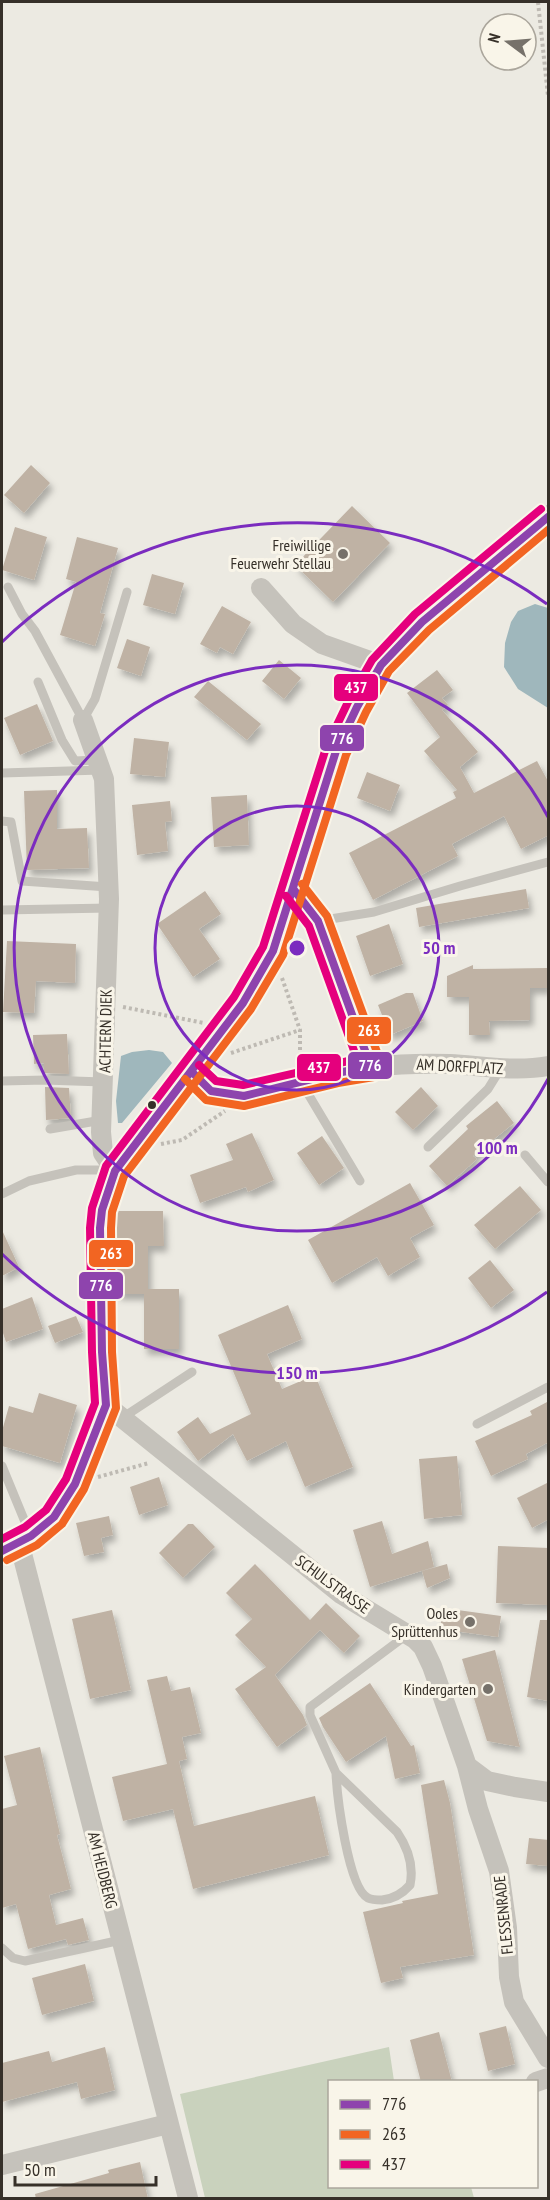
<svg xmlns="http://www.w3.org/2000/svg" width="550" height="2200" viewBox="0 0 550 2200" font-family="'PT Sans Narrow',sans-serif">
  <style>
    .green { fill: #c9d2bd }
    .water { fill: #9fb7bc }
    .building { fill: #bfb2a4; filter: url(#shadow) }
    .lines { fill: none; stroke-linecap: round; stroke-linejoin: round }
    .path { stroke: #bebab3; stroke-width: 4; stroke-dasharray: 3 3; stroke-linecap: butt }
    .service { stroke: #c5c2bb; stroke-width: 9 }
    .minor { stroke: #c5c2bb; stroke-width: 20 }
    .tertiary { stroke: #c5c2bb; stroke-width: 24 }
    .bus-1-casing { stroke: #f9f5e9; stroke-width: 12 }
    .bus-2-casing { stroke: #f9f5e9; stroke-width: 12 }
    .bus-3-casing { stroke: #f9f5e9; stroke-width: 12 }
    .bus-1 { stroke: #8e44ad; stroke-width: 8 }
    .bus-2 { stroke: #f26522; stroke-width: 8 }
    .bus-3 { stroke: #e5007d; stroke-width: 8 }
    .ring { fill: none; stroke: #7b2cbf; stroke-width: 3 }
    .poi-dot { fill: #76716a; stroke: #f9f5e9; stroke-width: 2 }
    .bus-dot { fill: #363029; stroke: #f9f5e9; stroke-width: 2 }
    .labels { text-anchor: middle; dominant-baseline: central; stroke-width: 6; stroke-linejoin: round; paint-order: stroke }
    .poi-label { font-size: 16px; fill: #363029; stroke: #f9f5e9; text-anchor: end }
    .street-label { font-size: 16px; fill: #363029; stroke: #f9f5e9 }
    .centre { fill: #7b2cbf; stroke: #f9f5e9; stroke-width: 3 }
    .ring-label { font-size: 18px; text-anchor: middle; font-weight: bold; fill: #7b2cbf; stroke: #f9f5e9; stroke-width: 6; stroke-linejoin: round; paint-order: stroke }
    .line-badge { stroke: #f9f5e9; stroke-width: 2 }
    .badge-label { font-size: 16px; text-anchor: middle; font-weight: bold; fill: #fff }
  </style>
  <defs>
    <filter id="shadow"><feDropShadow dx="3.5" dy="6" stdDeviation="3" flood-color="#0004"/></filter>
  </defs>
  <rect width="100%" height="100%" fill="#eceae2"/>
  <path class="green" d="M389,2047L394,2081L330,2082V2186L471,2187L474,2198H205L180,2094Z"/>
  <path class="water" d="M535,604L548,608V708L518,689L504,667L505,643L511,622L518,611Z
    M149,1050L163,1052L172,1063L122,1123H118L116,1101L121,1056L132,1052Z"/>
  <path class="building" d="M31,465L50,483L24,513L4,495Z
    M352,506L390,543L333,602L295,565Z
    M15,527L47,537L34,580L2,570Z
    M77,537L118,548L100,613L105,614L95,646L60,635L76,582L66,579Z
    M152,574L184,583L175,614L143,605Z
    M222,606L251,622L233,654L220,647L217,653L200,644Z
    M127,639L150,647L141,676L117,668Z
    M279,660L301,678L284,699L262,681Z
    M437,670L453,690L442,698L448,705L442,710L478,752L460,767L474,793L537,761L549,783V835L521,849L504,816L452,844L458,856L373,900L349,853L456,798L453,792L457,790L424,751L440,737L407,693Z
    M208,681L261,724L247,740L194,697Z
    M37,704L53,741L20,755L4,718Z
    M134,738L169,742L165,777L130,774Z
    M367,772L400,785L390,811L357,798Z
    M57,790V829L87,828L89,868L27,870L24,791Z
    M247,795L249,845L214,847L211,797Z
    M170,801L172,821L165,822L168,851L137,855L132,805Z
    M526,889L529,908L419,927L416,908Z
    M205,891L221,914L199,929L220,959L193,977L157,924Z
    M389,924L403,964L370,976L356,936Z
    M7,941L76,944L75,983L36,981L34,1013L3,1012Z
    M473,965V969L548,968V988H530V1020L489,1021L490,1035H469V997H447V976Z
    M406,993H413L423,1021L390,1035L378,1005Z
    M67,1034L69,1074L44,1073V1063L34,1064L33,1035Z
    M45,1087L69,1088L71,1118L46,1120Z
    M421,1087L438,1106L413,1130L395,1112Z
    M497,1101L514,1123L473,1156L477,1159L447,1186L429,1166L468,1129L466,1126Z
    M252,1133L274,1180L248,1192L246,1187L200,1203L190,1175L233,1160L226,1144Z
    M322,1136L344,1168L319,1185L297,1153Z
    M410,1183L434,1225L410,1238L420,1257L388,1276L377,1257L332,1283L308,1240Z
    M520,1186L541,1210L495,1249L474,1225Z
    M117,1211H163L164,1246H148V1289H179V1349H144V1294H117Z
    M2,1230L19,1267L2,1276Z
    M490,1260L514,1290L491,1308L468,1278Z
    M32,1297L43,1329L6,1342L2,1330V1309Z
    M288,1305L302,1339L267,1354L282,1389L315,1375L353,1467L305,1487L286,1441L247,1461L233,1434L198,1461L177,1432L198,1417L210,1434L251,1414L218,1335Z
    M76,1316L83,1332L55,1343L48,1326Z
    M39,1393L77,1405L60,1463L2,1446V1431L9,1406L33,1413Z
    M549,1401V1446L547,1443L526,1454L528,1459L491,1476L475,1441L532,1415L530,1411Z
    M457,1456L462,1515L424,1519L419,1459Z
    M159,1477L168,1505L139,1515L130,1487Z
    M549,1482V1519L532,1528L517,1498Z
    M109,1516L113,1535L101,1538L104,1552L84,1556L76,1523Z
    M382,1521L392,1554L428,1541L434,1567L370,1587L353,1530Z
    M188,1524H193L215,1547L183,1578L159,1553Z
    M498,1546L549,1548V1605L496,1603Z
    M255,1564L310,1620L326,1603L360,1636L344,1653L320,1630L275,1675L303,1715L307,1725L277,1747L235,1689L266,1667L235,1635L252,1619L226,1593Z
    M447,1564L450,1578L427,1588L422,1571Z
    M443,1608L501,1616L498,1637L440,1629Z
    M112,1610L131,1690L90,1699L72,1619Z
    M540,1620H549V1701L527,1697Z
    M495,1650L520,1747L487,1741L462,1659Z
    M167,1676L171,1691L190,1687L201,1733L182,1737L187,1759L179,1761L194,1826L315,1796L329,1855L193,1889L173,1809L123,1821L112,1777L167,1764L147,1680Z
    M370,1683L411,1746L414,1745L420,1773L395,1779L386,1736L346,1762L323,1727L319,1718Z
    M40,1747L60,1834L57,1835L71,1889L49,1895L56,1925L83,1918L89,1940L68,1945L66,1939L28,1949L16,1904L2,1908V1809L17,1805L4,1756Z
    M444,1780L450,1803L474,1955L400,1967L403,1978L381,1983L363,1912L403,1903L402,1901L438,1894L421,1785Z
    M529,1838L549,1840V1866L526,1864Z
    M85,1964L94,2001L42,2015L32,1978Z
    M506,2026L515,2064L488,2071L479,2033Z
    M439,2032L452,2082H421L410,2040Z
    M105,2047L115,2090L81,2099L77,2082L2,2102V2063L49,2051L52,2062Z
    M140,2162L148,2199H36L35,2194L109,2173L108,2170Z"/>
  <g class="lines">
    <path class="path" d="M538,2L548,96
      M282,978L300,1030V1063
      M123,1007L204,1023
      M231,1053L300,1030
      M161,1144L182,1140L225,1111
      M98,1477L149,1463"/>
    <path class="service" d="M8,587L22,614L35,631L83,720
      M38,682L62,740L75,761L97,760
      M83,720L95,699L127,592
      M2,773L101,770
      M2,821L11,822L22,881L108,887
      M2,910L109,908
      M318,921L374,912L460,886L548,862
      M2,1081L45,1080L103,1082
      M301,1082L360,1181
      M50,1129L102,1120
      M428,1147L488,1089L501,1068
      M525,1155L548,1182
      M2,1194L29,1181L76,1170H113
      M122,1418L192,1372
      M477,1424L548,1387
      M2,1466L30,1534
      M336,1773C337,1796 348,1888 368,1898C372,1900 378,1900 382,1900C393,1899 403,1893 410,1885C414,1866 408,1848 397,1832L336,1773L310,1715V1707L408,1634
      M2,1948L13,1958L25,1961L121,1940"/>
    <path class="minor" d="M261,588L293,624L322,644L381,665
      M83,720L104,779L109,899L101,1132L103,1153L115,1171
      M371,1067C398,1064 424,1063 450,1064C483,1066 516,1072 548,1066
      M192,1072L211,1091L244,1096L336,1073L371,1067L318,921L294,890
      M106,1405L341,1594L415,1639L423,1647L432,1666L467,1766L487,1781L515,1787L548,1792
      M19,1542L188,2198
      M467,1766L478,1809L499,1871L507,1928L509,1977L514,2002L548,2058
      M536,2082L548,2078
      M2,2165L168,2124"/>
    <path class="tertiary" d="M2,1551L31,1536L54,1517L75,1484L106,1405L102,1352L100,1228L102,1210L115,1171L243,1003L273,951L336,751L357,707L381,665L422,622L548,517"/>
    <defs>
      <path id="bus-1" d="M192,1072L211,1091L244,1096L336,1073L371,1067L318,921L294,890
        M2,1551L31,1536L54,1517L75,1484L106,1405L102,1352L100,1228L102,1210L115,1171L243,1003L273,951L336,751L357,707L381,665L422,622L548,517"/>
      <path id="bus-2" d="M185,1079L206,1100L244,1106L338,1083L374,1077L380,1072L381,1063L327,916L302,884
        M7,1560L37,1545L62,1524L84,1489L116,1408L112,1352L111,1228L112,1212L124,1176L251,1009L283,955L346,755L366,712L389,671L429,630L548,530"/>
      <path id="bus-3" d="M199,1065L216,1081L243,1085L357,1059L309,926L286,896
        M2,1539L25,1527L46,1510L66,1479L95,1403L92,1352L90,1228L92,1208L106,1166L234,997L263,947L326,748L348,702L372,660L415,614L541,509"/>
    </defs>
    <use href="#bus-1" class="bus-1-casing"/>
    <use href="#bus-2" class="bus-2-casing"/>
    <use href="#bus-3" class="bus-3-casing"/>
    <use href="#bus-1" class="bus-1"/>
    <use href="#bus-2" class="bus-2"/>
    <use href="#bus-3" class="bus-3"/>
  </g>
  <g class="ring">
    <circle cx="297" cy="948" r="142"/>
    <path d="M548 1079A283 283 0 1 1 548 817"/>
    <path d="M547 1292A425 425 0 0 1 2 1254M2 642A425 425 0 0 1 547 604"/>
  </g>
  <g class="poi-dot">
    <circle cx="343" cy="554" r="6"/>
    <circle cx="470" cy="1622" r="6"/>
    <circle cx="488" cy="1689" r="6"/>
  </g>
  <circle class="bus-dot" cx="152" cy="1105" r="5"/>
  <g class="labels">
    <g class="poi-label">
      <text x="331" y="545">Freiwillige<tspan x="331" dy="18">Feuerwehr Stellau</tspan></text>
      <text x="458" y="1613">Ooles<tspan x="458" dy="18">Sprüttenhus</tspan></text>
      <text x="476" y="1689">Kindergarten</text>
    </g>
    <g class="street-label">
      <text transform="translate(105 1031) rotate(-89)">ACHTERN DIEK</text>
      <text transform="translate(460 1066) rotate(3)">AM DORFPLATZ</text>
      <text transform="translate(333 1584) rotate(36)">SCHULSTRASSE</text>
      <text transform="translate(103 1870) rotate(76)">AM HEIDBERG</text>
      <text transform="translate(503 1915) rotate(-96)">FLESSENRADE</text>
    </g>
  </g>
  <circle cx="297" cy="948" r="9" class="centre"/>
  <g class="ring-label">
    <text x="439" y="954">50 m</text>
    <text x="497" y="1154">100 m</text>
    <text x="297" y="1379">150 m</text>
  </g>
  <g class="line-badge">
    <rect x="333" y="673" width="46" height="29" rx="6" fill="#e5007d"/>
    <rect x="319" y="724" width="46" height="28" rx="6" fill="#8e44ad"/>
    <rect x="346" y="1016" width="46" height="29" rx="6" fill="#f26522"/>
    <rect x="347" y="1051" width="46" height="29" rx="6" fill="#8e44ad"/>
    <rect x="296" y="1053" width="46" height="29" rx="6" fill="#e5007d"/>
    <rect x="88" y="1239" width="46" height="29" rx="6" fill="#f26522"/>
    <rect x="78" y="1271" width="46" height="29" rx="6" fill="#8e44ad"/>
  </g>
  <g class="badge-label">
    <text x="356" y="693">437</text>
    <text x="342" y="744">776</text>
    <text x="369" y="1036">263</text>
    <text x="370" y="1071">776</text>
    <text x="319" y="1073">437</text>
    <text x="111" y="1259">263</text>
    <text x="101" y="1291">776</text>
  </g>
  <rect width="550" height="2200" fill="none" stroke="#363029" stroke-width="6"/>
  <rect x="328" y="2080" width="210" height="108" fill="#f9f5e9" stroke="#aba69c" stroke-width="1.5"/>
  <rect x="340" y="2100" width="30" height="9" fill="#8e44ad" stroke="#aba69c" stroke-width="1.5"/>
  <text x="382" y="2110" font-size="18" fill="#363029">776</text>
  <rect x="340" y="2130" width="30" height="9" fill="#f26522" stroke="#aba69c" stroke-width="1.5"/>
  <text x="382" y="2140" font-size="18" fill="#363029">263</text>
  <rect x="340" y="2160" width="30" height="9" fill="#e5007d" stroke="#aba69c" stroke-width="1.5"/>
  <text x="382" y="2170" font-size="18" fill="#363029">437</text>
  <g transform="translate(508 42) rotate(286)"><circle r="28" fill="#f9f5e9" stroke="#aba69c" stroke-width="1.5"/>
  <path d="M0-4.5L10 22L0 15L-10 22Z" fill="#76716a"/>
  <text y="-9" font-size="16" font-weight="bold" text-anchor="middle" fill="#363029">N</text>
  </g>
  <path d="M15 2176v9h141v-9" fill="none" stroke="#363029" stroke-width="3"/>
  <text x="24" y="2176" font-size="18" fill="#363029" stroke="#f9f5e9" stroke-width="4.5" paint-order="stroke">50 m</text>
</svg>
